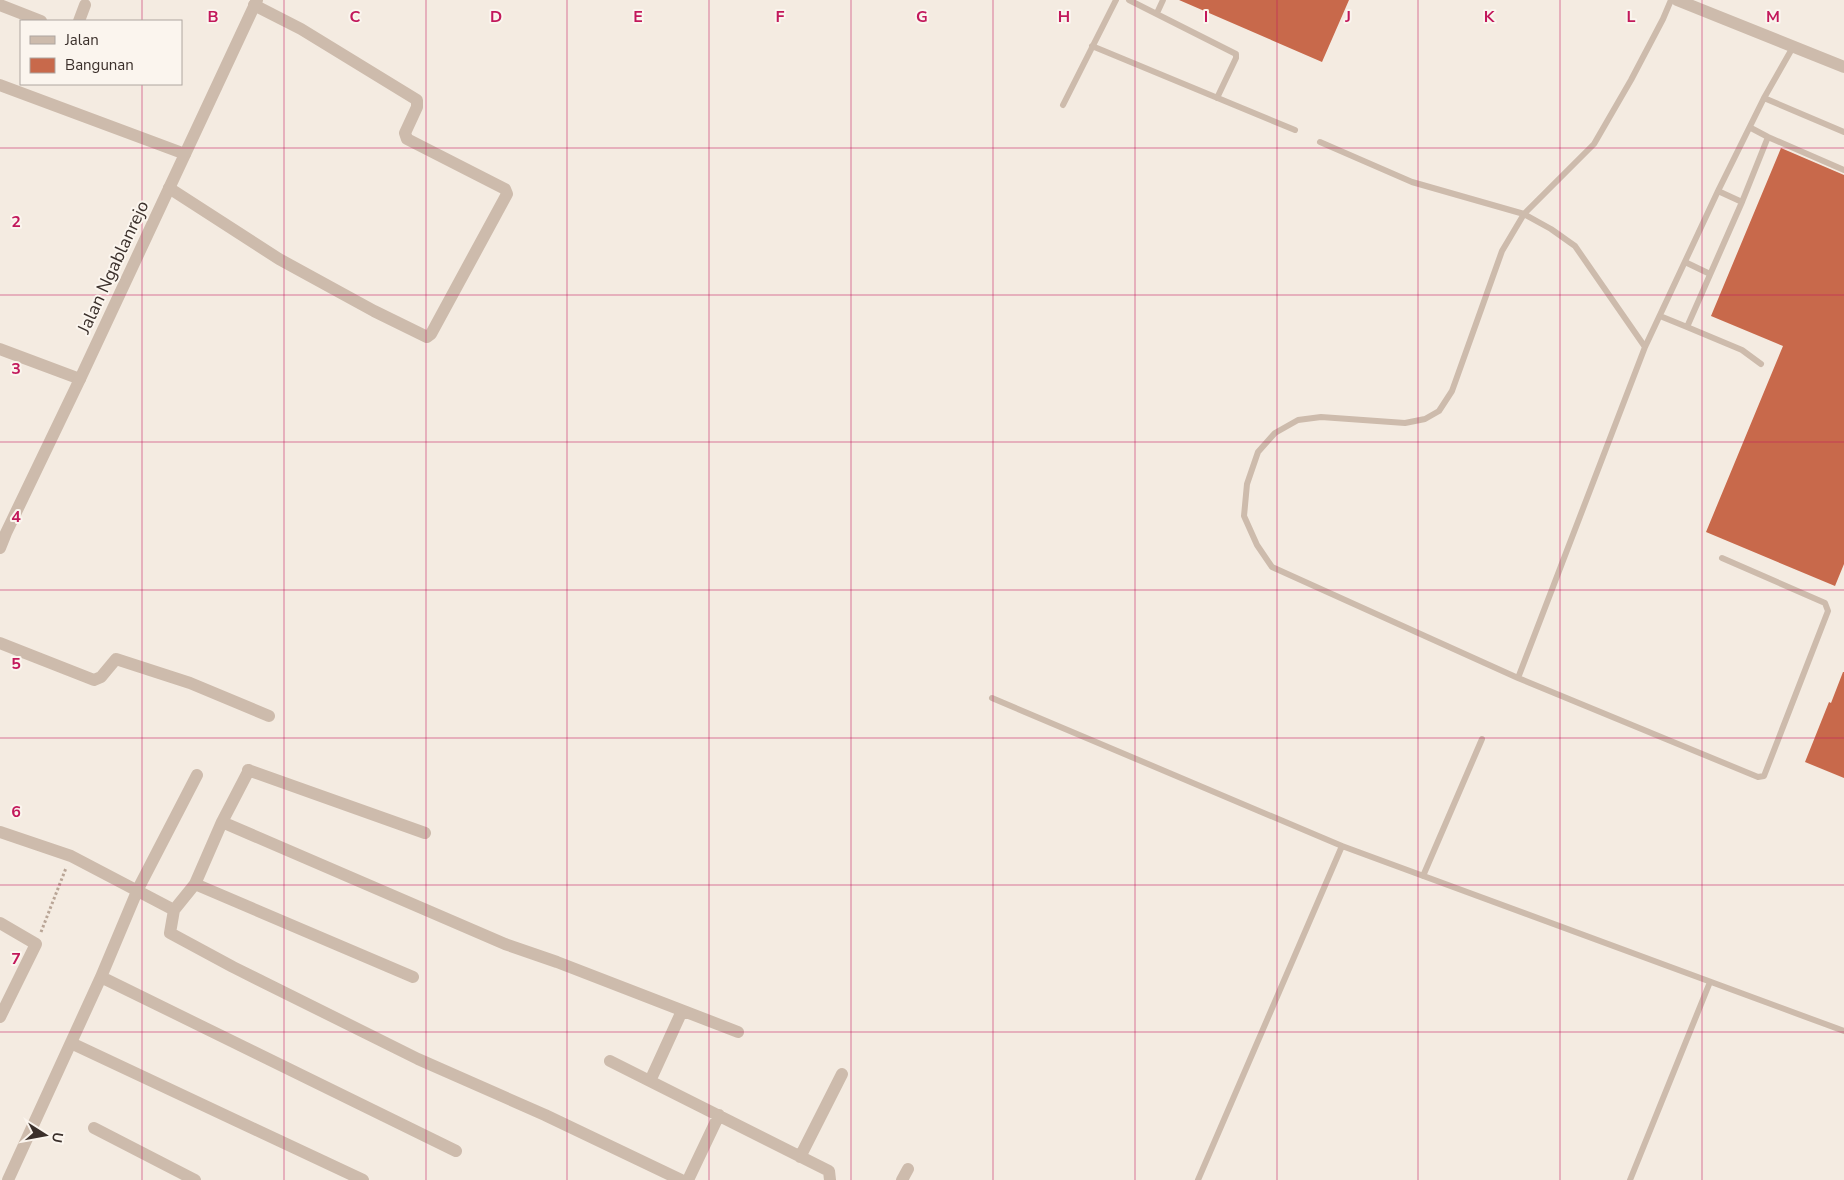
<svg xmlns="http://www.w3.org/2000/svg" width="1844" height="1180" viewBox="0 0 1844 1180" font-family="'Nunito Sans',sans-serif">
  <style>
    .building { fill: #c8694b }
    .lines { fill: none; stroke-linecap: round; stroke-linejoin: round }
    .path { stroke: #b9a596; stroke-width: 3; stroke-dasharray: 2.5 2.5; stroke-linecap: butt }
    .service { stroke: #cdbbac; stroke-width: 6 }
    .minor { stroke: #cdbbac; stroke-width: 12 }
    .tertiary { stroke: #cdbbac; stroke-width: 12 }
    .grid { fill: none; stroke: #c2185b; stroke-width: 1; stroke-opacity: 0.55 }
    .labels { text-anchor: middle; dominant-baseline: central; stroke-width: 4; stroke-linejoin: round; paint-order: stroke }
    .street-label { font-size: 18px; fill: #3b302b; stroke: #fbf5ee }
    .grid-label { font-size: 16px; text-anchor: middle; font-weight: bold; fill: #c2185b; stroke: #fbf5ee; stroke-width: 4; stroke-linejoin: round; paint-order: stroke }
  </style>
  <rect width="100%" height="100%" fill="#f4ebe1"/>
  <path class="building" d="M1179,0H1349L1322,62Z
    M1781,148L1844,175V564L1835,586L1706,532L1783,346L1711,316Z
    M1843,672H1844V778L1805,762L1829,702L1831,703Z"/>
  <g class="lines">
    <path class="path" d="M41,932L66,868"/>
    <path class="service" d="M1129,0L1236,54V58L1217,98
      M1671,0L1663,19L1631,80L1594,144L1524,214L1502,251L1452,391L1439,411L1425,419L1405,423L1321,417L1298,420L1275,433L1258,452L1247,484L1244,516L1257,545L1272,567L1518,678L1758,777L1764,776L1828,611L1825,603L1722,558
      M1157,13L1163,0
      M1092,46L1295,130
      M1764,98L1844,132
      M1063,105L1116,0
      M1751,128L1768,137L1844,170
      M1320,142L1412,182L1524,214L1551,229L1575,246L1645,347L1718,191L1764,98L1793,47
      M1718,191L1742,202
      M1685,262L1710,274
      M1660,316L1687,327L1742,202L1768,137
      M1687,327L1742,350L1761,364
      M1518,678L1645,347
      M992,698L1342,846L1844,1031
      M1423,876L1482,739
      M1198,1180L1342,846
      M1630,1180L1710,982"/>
    <path class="minor" d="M0,5L41,21
      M79,21L85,5
      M0,85L185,154
      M169,188L279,259L374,311L427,337L431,334L507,194L505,189L407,139L405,133L417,107V100L301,29L254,5
      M0,349L80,379
      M0,643L94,680L101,677L116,659L190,683L269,716
      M248,770L425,833
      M222,822L505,944L557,962L738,1032
      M0,832L71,856L174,910L170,933L233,967L418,1059L545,1115L681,1180
      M195,884L222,822L249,770
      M174,910L195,884L413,977
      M0,923L36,944L0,1017
      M101,977L456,1151
      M71,1043L363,1180
      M610,1061L829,1171L830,1180
      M650,1081L682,1011
      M94,1128L195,1180
      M800,1157L842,1074
      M8,1180L101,977L138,889L197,775
      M688,1180L719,1115
      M902,1180L908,1169"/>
    <path class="tertiary" d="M1677,0L1844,67
      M0,548L6,533L80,379L257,0"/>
  </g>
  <path class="grid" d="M142,0V21M284,0V1180M426,0V1180M567,0V1180M709,0V1180M851,0V1180M993,0V1180M1135,0V1180M1277,0V1180M1418,0V1180M1560,0V1180M1702,0V1180M142,84V1180M0,148H1844M0,295H1844M0,442H1844M0,590H1844M0,738H1844M0,885H1844M0,1032H1844"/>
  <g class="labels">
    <g class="street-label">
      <text transform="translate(113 267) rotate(-65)">Jalan Ngablanrejo</text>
    </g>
  </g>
  <g class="grid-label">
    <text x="213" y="22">B</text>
    <text x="355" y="22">C</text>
    <text x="496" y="22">D</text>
    <text x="638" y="22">E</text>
    <text x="780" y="22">F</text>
    <text x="922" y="22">G</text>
    <text x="1064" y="22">H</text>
    <text x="1206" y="22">I</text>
    <text x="1348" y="22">J</text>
    <text x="1489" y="22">K</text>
    <text x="1631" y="22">L</text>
    <text x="1773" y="22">M</text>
    <text x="16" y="227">2</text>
    <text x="16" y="374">3</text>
    <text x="16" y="522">4</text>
    <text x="16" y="669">5</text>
    <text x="16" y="817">6</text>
    <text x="16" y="964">7</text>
  </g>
  <rect x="20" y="20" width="162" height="65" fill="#fbf5ee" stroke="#aea6a0"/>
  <rect x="30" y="36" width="25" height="8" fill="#cdbbac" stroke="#aea6a0"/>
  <text x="65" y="45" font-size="15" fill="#3b302b">Jalan</text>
  <rect x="30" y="58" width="25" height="15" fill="#c8694b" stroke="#aea6a0"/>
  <text x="65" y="70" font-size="15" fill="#3b302b">Bangunan</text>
  <g transform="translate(45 1135) rotate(101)" stroke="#fbf5ee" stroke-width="4" paint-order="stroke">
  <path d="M0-4L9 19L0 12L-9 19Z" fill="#3b302b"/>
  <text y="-8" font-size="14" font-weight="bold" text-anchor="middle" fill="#3b302b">U</text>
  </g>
</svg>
